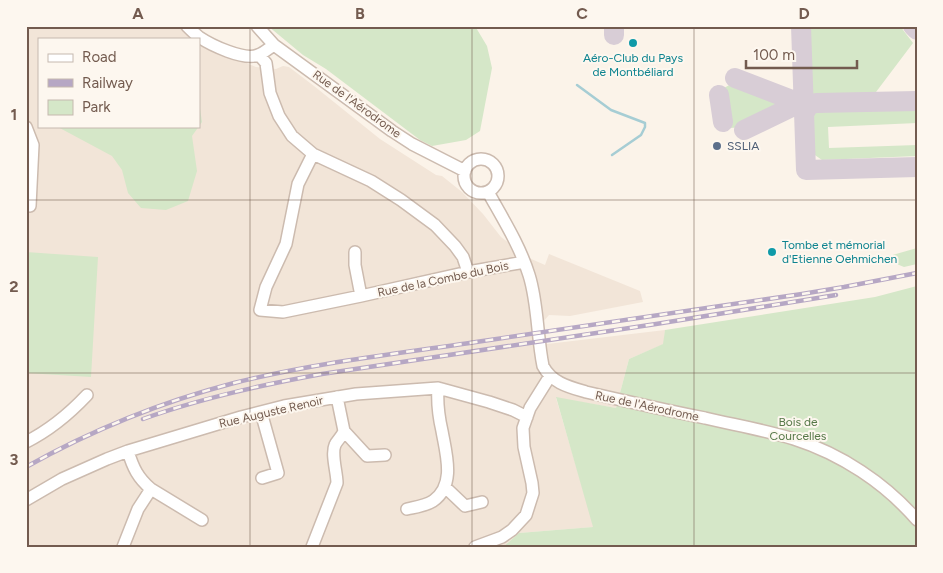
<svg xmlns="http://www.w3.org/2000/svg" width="943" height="573" viewBox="0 0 943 573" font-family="Figtree,sans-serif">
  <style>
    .residential { fill: #f2e5d8; fill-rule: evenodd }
    .green { fill: #d5e7c8 }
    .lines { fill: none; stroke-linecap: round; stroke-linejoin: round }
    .stream { stroke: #a6cdd4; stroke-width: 2.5 }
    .taxiway { stroke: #d8cdd6; stroke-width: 20 }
    .minor-casing { stroke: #ccbbaf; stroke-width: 14 }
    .minor { stroke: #fff; stroke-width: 11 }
    .rail-casing { stroke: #b6a7c4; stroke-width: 4.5 }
    .rail { stroke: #fdf7ef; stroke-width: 2.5; stroke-dasharray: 8; stroke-linecap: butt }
    .grid { fill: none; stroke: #735b4f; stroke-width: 1; stroke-opacity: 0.55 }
    .culture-dot { fill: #0f9aa8; stroke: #fdf7ef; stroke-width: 2 }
    .service-dot { fill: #5c6f8a; stroke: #fdf7ef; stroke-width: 2 }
    .labels { text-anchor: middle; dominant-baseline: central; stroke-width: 4; stroke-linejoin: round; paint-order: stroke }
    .culture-label { font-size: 12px; fill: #0d838f; stroke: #fdf7ef }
    .street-label { font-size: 12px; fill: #735b4f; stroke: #fdf7ef }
    .service-label { font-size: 12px; fill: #4e5e75; stroke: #fdf7ef; text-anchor: start }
    .park-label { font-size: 12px; fill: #567848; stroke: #fdf7ef }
    .neatline { fill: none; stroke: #735b4f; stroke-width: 2 }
    .grid-label { font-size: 16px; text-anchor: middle; font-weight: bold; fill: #735b4f }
  </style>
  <rect width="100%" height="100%" fill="#fbf3e9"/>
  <path class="residential" d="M26,26H200L207,47L256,67L276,69L283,66L289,67L314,86L380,139L436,175L442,176L462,192L483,214L501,237L529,258L545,265L549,254L640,291L643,302L570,316L549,315L542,323L547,344L665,330L664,344L629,359L616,408L556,398L594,527L519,533L503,547H26ZM39,39H199V126H39Z"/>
  <path class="green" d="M268,26H475L487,46L492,68L480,131L466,140L432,146L420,140L326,69L303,55Z
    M807,26H900L913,43L873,96L820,97L813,94L810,91Z
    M733,83L787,106L744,127L730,128L727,125L726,122L721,95L724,88Z
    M199,102L202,122L192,136L197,171L188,201L166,210L141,208L128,193L122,170L112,156L56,126H199Z
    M917,106V123L828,127L829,148L917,145V156L822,160L812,153L811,149L810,117L813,112L818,109Z
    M917,248V264L904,267L882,258Z
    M26,252L98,257L91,377L26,373Z
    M917,286V547H503L519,533L593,527L556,397L616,408L629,359L663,344L665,330L875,297Z"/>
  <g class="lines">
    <path class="stream" d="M577,85L611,110L645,123V127L641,135L612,155"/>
    <path class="taxiway" d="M801,26L806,170L917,167
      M913,26L917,30
      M614,35V26
      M735,78L800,103H804
      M719,95L723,122
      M805,112L809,105L816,103L917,101
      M744,130L800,103"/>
    <defs>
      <path id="minor" d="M187,26C191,30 195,34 199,37C211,45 244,61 258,55C264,53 269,48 274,45
        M257,26L274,45L392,131L412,144L465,171
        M259,55L266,63L270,93L279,116L292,136L313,154L371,181L401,200L435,225L455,246L463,257L468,272
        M26,127L33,145L30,206
        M313,154L298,184L286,244L266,287L260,310L283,312L361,296L468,272L519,263H524
        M464 176a17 17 0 1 1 34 0a17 17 0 1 1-34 0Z
        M488,192C503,219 520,246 529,275C538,303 537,337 543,366C552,383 569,387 586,392C625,401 665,410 705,418C735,425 765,430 794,439C841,454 885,483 917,520
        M355,252V265L361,296
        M261,412L278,473L262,478
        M344,431L367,456L385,455
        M26,442C48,431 70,413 87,395
        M128,451C133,468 138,478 151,489L202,520
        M445,487L465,506L482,502
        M26,500L62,479L107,459L128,451L241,417L284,406L356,394L438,388L489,402L513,410L527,417
        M407,509C416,507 425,506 433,501C456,485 446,454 442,431C439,418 437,402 438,388
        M123,547L138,509L151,489
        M312,547L337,483C337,473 331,454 335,445C337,440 342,437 344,431L337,397
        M475,547L502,537L512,530L526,515L533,493L532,483L524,447L523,428L530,408L550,376"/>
    </defs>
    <use href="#minor" class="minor-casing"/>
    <use href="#minor" class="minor"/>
    <defs>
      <path id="rail" d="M143,419C201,398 261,385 322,374L656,324L836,295
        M26,467C92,430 161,402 234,383C313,363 395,354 476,342C584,326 693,310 802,294L844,287L917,273"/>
    </defs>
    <use href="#rail" class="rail-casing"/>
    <use href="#rail" class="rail"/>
  </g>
  <path class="grid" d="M250,26V547M472,26V547M694,26V547M26,200H917M26,373H917"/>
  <g class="culture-dot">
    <circle cx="633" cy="43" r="5"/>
    <circle cx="772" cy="252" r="5"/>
  </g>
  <circle class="service-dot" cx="717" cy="146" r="5"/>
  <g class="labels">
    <g class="culture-label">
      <text x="633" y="58">Aéro-Club du Pays<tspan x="633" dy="14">de Montbéliard</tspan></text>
      <text x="782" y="245" text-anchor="start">Tombe et mémorial<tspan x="782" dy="14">d'Etienne Oehmichen</tspan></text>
    </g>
    <g class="street-label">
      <text transform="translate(357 104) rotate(36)">Rue de l'Aérodrome</text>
      <text transform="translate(443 279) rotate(-12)">Rue de la Combe du Bois</text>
      <text transform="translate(647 406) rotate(12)">Rue de l'Aérodrome</text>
      <text transform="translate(271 412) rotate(-13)">Rue Auguste Renoir</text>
    </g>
    <g class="service-label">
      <text x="727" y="146">SSLIA</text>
    </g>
    <g class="park-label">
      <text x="798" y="422">Bois de<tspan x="798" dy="14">Courcelles</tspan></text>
    </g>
  </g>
  <rect width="943" height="573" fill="none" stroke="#fdf7ef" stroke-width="55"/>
  <rect x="38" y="38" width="162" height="90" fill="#fdf7ef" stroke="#c6b9af"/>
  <rect x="48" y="54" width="25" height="8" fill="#ffffff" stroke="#c6b9af"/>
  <text x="82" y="62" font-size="15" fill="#735b4f">Road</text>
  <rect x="48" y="79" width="25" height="8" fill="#b6a7c4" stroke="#c6b9af"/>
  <text x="82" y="88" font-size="15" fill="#735b4f">Railway</text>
  <rect x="48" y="100" width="25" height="15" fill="#d5e7c8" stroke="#c6b9af"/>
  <text x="82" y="112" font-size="15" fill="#735b4f">Park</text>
  <path d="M746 60v8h111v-8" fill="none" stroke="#735b4f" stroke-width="2.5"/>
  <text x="753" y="60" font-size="15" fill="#735b4f" stroke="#fdf7ef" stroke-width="4" paint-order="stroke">100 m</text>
  <rect x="28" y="28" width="888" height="518" class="neatline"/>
  <g class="grid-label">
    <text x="138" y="19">A</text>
    <text x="360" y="19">B</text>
    <text x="582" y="19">C</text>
    <text x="804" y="19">D</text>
    <text x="14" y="120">1</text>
    <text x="14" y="292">2</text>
    <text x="14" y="465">3</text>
  </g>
</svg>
